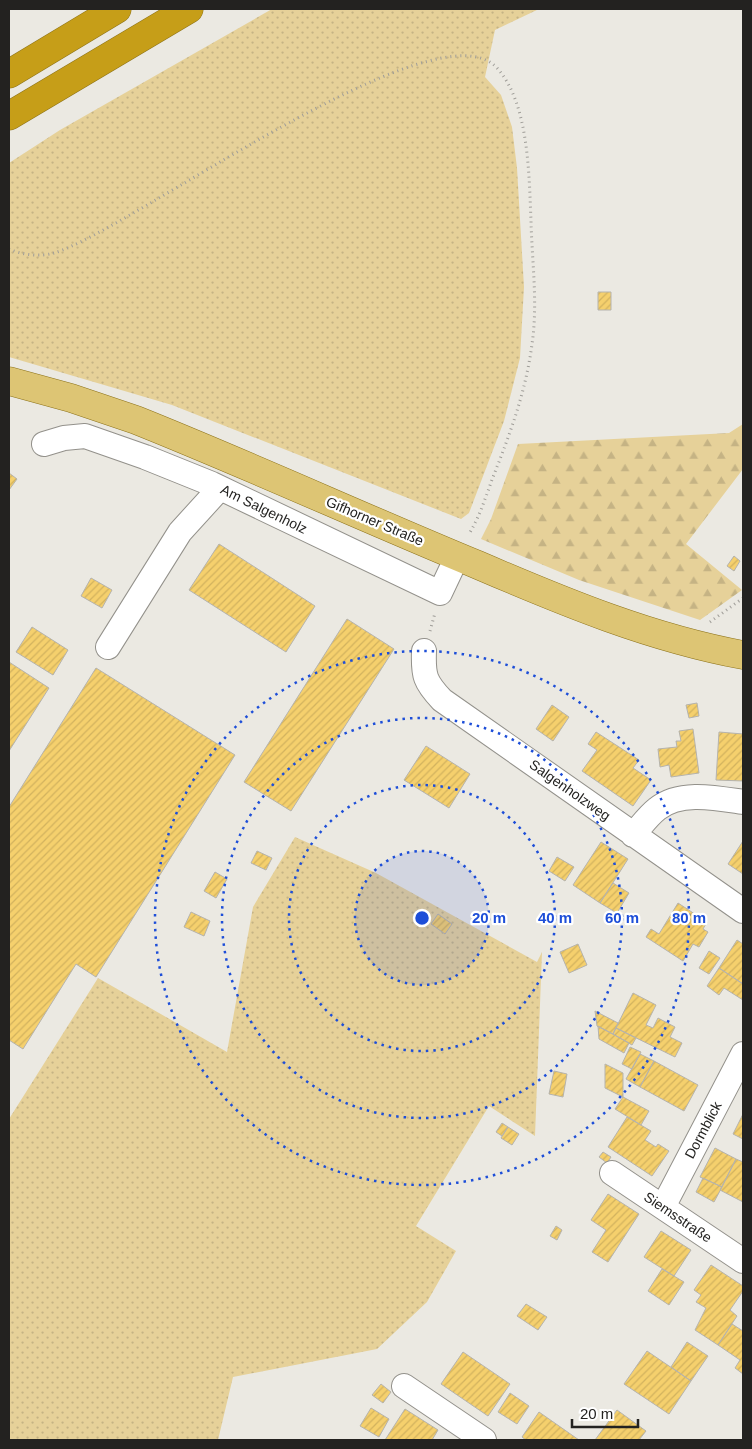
<svg xmlns="http://www.w3.org/2000/svg" width="752" height="1449" viewBox="0 0 752 1449" font-family="Helvetica,sans-serif">
  <style>
    .grass { fill: url(#grass-dots) }
    .forest { fill: url(#forest-firs) }
    .building { fill: url(#building-hatch); stroke: #b5b3ad }
    .lines { fill: none; stroke-linecap: round; stroke-linejoin: round }
    .minor-casing { stroke: #93918b; stroke-width: 26 }
    .major-casing { stroke: #8d731b; stroke-width: 29 }
    .highway-casing { stroke: #8d731b; stroke-width: 29 }
    .path { stroke: #9f9d98; stroke-width: 3; stroke-dasharray: 1 4; stroke-linecap: butt }
    .minor { stroke: #fff; stroke-width: 24 }
    .major { stroke: #ddc574; stroke-width: 28 }
    .highway { stroke: #c69e18; stroke-width: 28 }
    .ring { fill: none; stroke: #1d4ed8; stroke-width: 2.5; stroke-dasharray: 2.5 5 }
    .labels { text-anchor: middle; dominant-baseline: central; stroke-width: 4.5; stroke-linejoin: round; paint-order: stroke }
    .street-label { font-size: 14px; fill: #232220; stroke: #fff }
    .centre { fill: #1d4ed8; stroke: #fff; stroke-width: 2.5 }
    .ring-label { font-size: 15px; text-anchor: middle; font-weight: bold; fill: #1d4ed8; stroke: #fff; stroke-width: 4.5; stroke-linejoin: round; paint-order: stroke }
  </style>
  <defs>
    <pattern id="grass-dots" width="8" height="8" patternUnits="userSpaceOnUse" patternTransform="scale(1.25)"><rect width="8" height="8" fill="#e6d199"/><path d="M2 2h.1M6 6h.1" fill="none" stroke="#c5b384" stroke-width="1.8" stroke-linecap="round"/></pattern>
    <pattern id="forest-firs" width="22" height="20" patternUnits="userSpaceOnUse" patternTransform="scale(1.25)"><rect width="22" height="20" fill="#e6d199"/><path d="M5 1l3.5 6h-7zM16 11l3.5 6h-7z" fill="#c5b384"/></pattern>
    <pattern id="building-hatch" width="6" height="6" patternUnits="userSpaceOnUse" patternTransform="scale(1.25)"><rect width="6" height="6" fill="#f5d06d"/><path d="M-1 1l2-2M0 6l6-6M5 7l2-2" fill="none" stroke="#d2b25e"/></pattern>
  </defs>
  <rect width="100%" height="100%" fill="#ebe9e2"/>
  <path class="grass" d="M272,9H539L495,30L485,77L501,95L512,127L517,168L524,287L520,358L504,421L469,513L461,519L172,405L9,357V163L60,130Z
    M295,837L376,873L537,962L542,952L535,1136L489,1106L416,1226L456,1251L427,1302L377,1349L233,1377L218,1440H9V1119L98,978L227,1052L253,907Z"/>
  <path class="forest" d="M743,424V469L686,544L742,590L700,620L579,580L481,539L491,519L518,444L729,433Z"/>
  <path class="building" d="M598,292H611V310H598Z
    M9,473L17,479L9,490Z
    M219,544L315,606L286,652L189,590Z
    M734,556L740,561L734,571L727,566Z
    M91,578L112,590L102,608L81,596Z
    M347,619L394,649L291,811L244,782Z
    M32,627L68,650L53,675L16,652Z
    M9,662L49,688L9,751Z
    M96,668L235,755L96,977L76,964L23,1049L9,1040V807Z
    M697,703L699,716L689,718L686,705Z
    M552,705L569,717L553,741L536,729Z
    M693,729L699,773L671,777L669,765L660,767L658,749L677,747L676,741H681L679,731Z
    M596,732L639,760L633,768L651,780L633,806L582,771L597,750L588,744Z
    M719,732L743,734V781L716,780Z
    M426,746L470,774L449,808L404,780Z
    M743,841V874L728,864Z
    M601,842L628,859L600,903L573,885Z
    M257,851L272,858L266,870L251,863Z
    M557,857L574,867L565,881L549,871Z
    M215,872L227,879L216,898L204,891Z
    M613,883L629,893L617,913L600,903Z
    M678,903L707,922L703,929L708,932L699,947L693,944L683,961L646,937L651,929L659,934Z
    M191,912L210,921L204,936L184,927Z
    M438,914L452,924L445,934L431,924Z
    M737,940L743,944V984L719,968Z
    M578,944L587,965L569,973L560,952Z
    M709,951L720,958L709,974L699,968Z
    M719,968L743,984V1000L724,988L719,995L707,986Z
    M633,993L656,1005L646,1025L653,1028L658,1018L675,1027L670,1037L682,1043L675,1057L616,1028Z
    M595,1011L618,1023L613,1034L597,1026Z
    M598,1026L629,1043L624,1053L599,1039Z
    M616,1028L636,1038L632,1045L613,1034Z
    M630,1047L641,1052L632,1069L622,1064Z
    M640,1054L654,1061L640,1087L626,1079Z
    M654,1061L698,1085L684,1111L640,1087Z
    M605,1064L623,1073V1097L605,1088Z
    M554,1071L567,1074L563,1097L549,1094Z
    M623,1097L649,1111L641,1125L615,1109Z
    M743,1114V1139L733,1134Z
    M627,1117L651,1131L645,1140L656,1147L658,1144L669,1151L652,1176L608,1147Z
    M502,1123L508,1127L502,1136L496,1132Z
    M508,1127L519,1134L512,1145L501,1138Z
    M715,1148L736,1159L722,1187L700,1177Z
    M603,1152L611,1157L607,1163L599,1157Z
    M736,1159L743,1162V1202L720,1190Z
    M703,1178L722,1187L714,1202L696,1192Z
    M608,1194L639,1214L608,1262L592,1252L606,1230L591,1220Z
    M556,1226L562,1230L557,1240L550,1236Z
    M661,1231L691,1250L674,1276L644,1257Z
    M711,1265L743,1286V1291L730,1310L737,1316L718,1345L695,1330L706,1308L696,1302L701,1295L694,1290Z
    M662,1269L684,1282L669,1305L648,1291Z
    M526,1304L547,1317L538,1330L517,1316Z
    M732,1324L743,1331V1374L735,1368L740,1360L718,1345Z
    M687,1342L708,1356L691,1381L671,1367Z
    M647,1351L691,1381L669,1414L624,1384Z
    M463,1352L510,1384L488,1416L441,1384Z
    M381,1384L391,1392L383,1403L372,1395Z
    M510,1393L529,1406L517,1424L498,1412Z
    M371,1408L389,1419L379,1437L360,1426Z
    M405,1409L438,1430L432,1440H385Z
    M617,1410L646,1431L639,1440H595Z
    M539,1412L579,1440H526L522,1437Z"/>
  <g class="lines">
    <defs>
      <path id="minor" d="M44,444L64,438L85,436L145,457L212,484L440,593L457,557
        M108,647L180,532L220,488
        M424,651C423,676 425,682 442,700L743,911
        M633,835C641,826 648,816 657,809C680,790 717,798 743,802
        M612,1173L743,1261
        M663,1207L743,1054
        M404,1386L484,1440"/>
      <path id="major" d="M9,381L71,398L136,420C251,466 364,518 478,565C564,602 651,638 743,655"/>
      <path id="highway" d="M9,74L117,9
        M9,116L189,9"/>
    </defs>
    <use href="#minor" class="minor-casing"/>
    <use href="#major" class="major-casing"/>
    <use href="#highway" class="highway-casing"/>
    <path class="path" d="M9,249C22,255 41,257 54,253C129,231 437,1 497,68C529,103 529,175 531,221C532,262 538,304 532,344C526,391 510,434 493,477C486,496 480,516 469,534
      M710,622L743,598
      M430,631L435,613"/>
    <use href="#minor" class="minor"/>
    <use href="#major" class="major"/>
    <use href="#highway" class="highway"/>
  </g>
  <circle cx="422" cy="918" r="67" fill="#1d4ed8" fill-opacity=".12"/>
  <g class="ring">
    <circle cx="422" cy="918" r="67"/>
    <circle cx="422" cy="918" r="133"/>
    <circle cx="422" cy="918" r="200"/>
    <circle cx="422" cy="918" r="267"/>
  </g>
  <g class="labels">
    <g class="street-label">
      <text transform="translate(264 509) rotate(26)">Am Salgenholz</text>
      <text transform="translate(375 521) rotate(23)">Gifhorner Straße</text>
      <text transform="translate(570 790) rotate(35)">Salgenholzweg</text>
      <text transform="translate(703 1130) rotate(-62)">Dormblick</text>
      <text transform="translate(678 1217) rotate(34)">Siemsstraße</text>
    </g>
  </g>
  <circle cx="422" cy="918" r="8" class="centre"/>
  <g class="ring-label">
    <text x="489" y="923">20 m</text>
    <text x="555" y="923">40 m</text>
    <text x="622" y="923">60 m</text>
    <text x="689" y="923">80 m</text>
  </g>
  <rect width="752" height="1449" fill="none" stroke="#232220" stroke-width="20"/>
  <path d="M572 1419v8h66v-8" fill="none" stroke="#232220" stroke-width="2.5"/>
  <text x="580" y="1419" font-size="15" fill="#232220" stroke="#ffffff" stroke-width="4" paint-order="stroke">20 m</text>
</svg>
